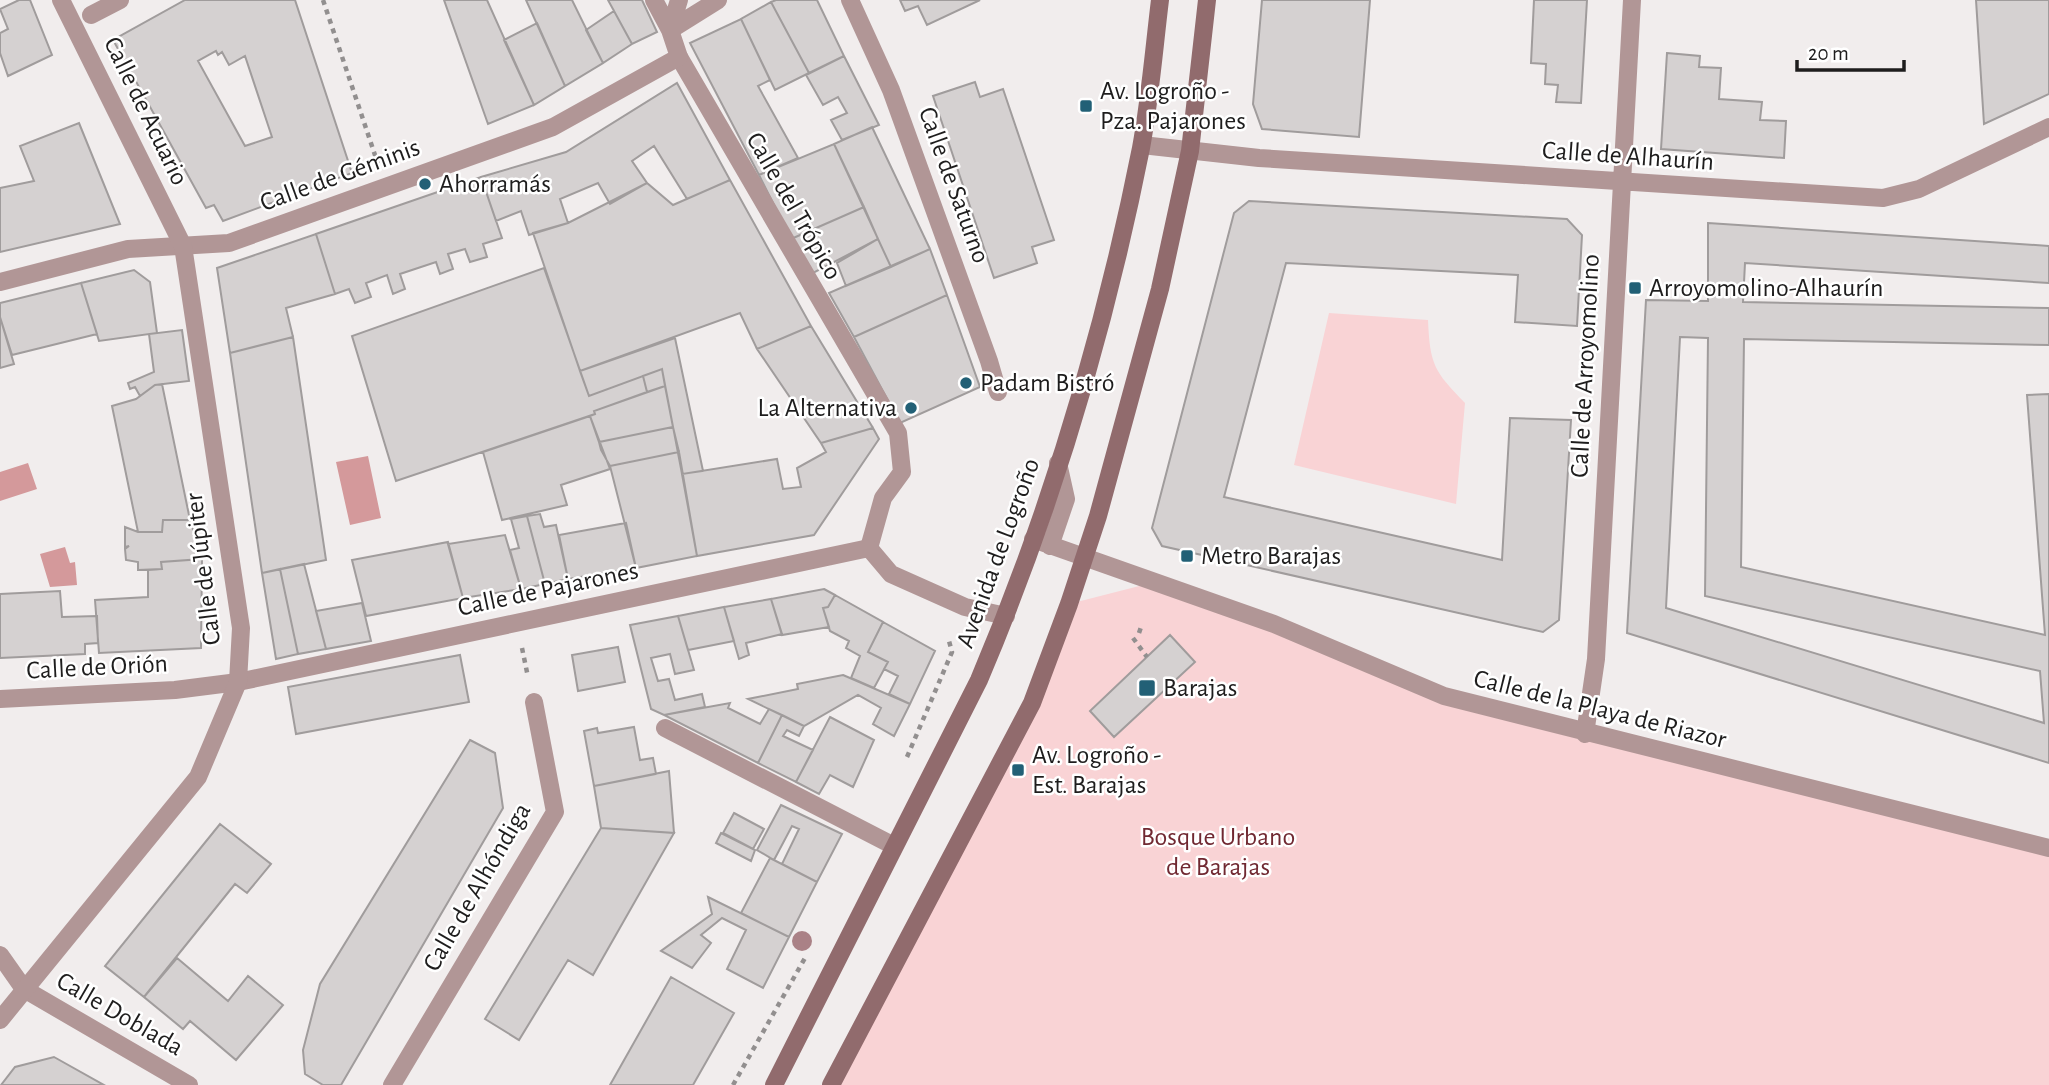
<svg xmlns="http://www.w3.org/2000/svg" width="2049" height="1085" viewBox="0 0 2049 1085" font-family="'Alegreya Sans',sans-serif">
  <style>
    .green { fill: #f9d3d5 }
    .water { fill: #d4999b }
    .building { fill: #d5d1d1; stroke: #a09c9c; stroke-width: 2; fill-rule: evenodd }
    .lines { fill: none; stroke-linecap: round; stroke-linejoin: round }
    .path { stroke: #928f8f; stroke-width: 4.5; stroke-dasharray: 5 5; stroke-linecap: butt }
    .service { stroke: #b19696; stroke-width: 18 }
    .pedestrian { stroke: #b19696; stroke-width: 18 }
    .minor { stroke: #b19696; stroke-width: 18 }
    .tertiary { stroke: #b19696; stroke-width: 18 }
    .secondary { stroke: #916b6d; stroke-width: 18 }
    .tree { fill: #aa8186 }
    .poi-dot { fill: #226076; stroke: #fff; stroke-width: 2.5 }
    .labels { text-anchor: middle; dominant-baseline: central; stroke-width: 5; stroke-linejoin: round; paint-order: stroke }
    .poi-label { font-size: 26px; fill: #1e1d1d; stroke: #fff; text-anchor: start }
    .street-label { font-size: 26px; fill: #1e1d1d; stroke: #fff }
    .park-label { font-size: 26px; fill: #702831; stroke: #fff }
  </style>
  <rect width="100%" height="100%" fill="#f1eded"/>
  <path class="green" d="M1329,313L1428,320C1430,365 1434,371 1465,403L1456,504L1294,465Z
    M1151,583L1382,672L2049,848V1085H831L1032,703L1069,604Z"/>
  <path class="water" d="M368,456L381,518L350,525L336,462Z
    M28,463L37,489L0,501V472Z
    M65,547L70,563L75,562L77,585L50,587L40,554Z"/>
  <path class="building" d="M19,0H30L52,55L8,76L0,53V33L8,29L0,9Z
    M185,0H295L352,173L223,221L214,205L206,208L113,40ZM216,51L218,55L222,52L229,65L245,56L272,137L245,146L198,61Z
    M444,0H487L534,105L488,124Z
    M526,0H572L603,63L565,86Z
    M608,0H642L657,32L632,44Z
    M776,0H817L844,56L809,73L771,2Z
    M900,0H980L927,25L918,6L905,11Z
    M1262,0H1370L1359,137L1262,129L1253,104Z
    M1534,0H1587L1581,103L1556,102L1558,85L1545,84L1546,64L1531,63Z
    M1976,0H2049V94L1984,124Z
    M771,2L809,73L775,90L741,19Z
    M614,11L632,44L603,63L586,30Z
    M741,19L770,80L758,86L798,158L759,175L690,43Z
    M537,23L565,86L534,105L504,40Z
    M1667,53L1700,56L1699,67L1721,68L1719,99L1762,102L1760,120L1786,121L1784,158L1661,149Z
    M844,56L879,125L842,140L831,120L847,113L838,97L823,105L806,75Z
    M975,82L980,97L1003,89L1054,240L1032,247L1037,263L994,278L933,96Z
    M677,83L730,180L687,199L654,146L632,161L647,183L610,204L598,183L560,199L568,223L529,235L521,211L496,221L481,177L566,152Z
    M79,123L120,224L0,252V188L34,181L20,146Z
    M872,127L930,249L891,267L834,144Z
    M834,144L864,207L791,239L759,175Z
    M481,177L502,238L483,244L487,257L470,262L465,249L448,254L453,269L440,274L436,262L400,274L405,289L393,294L387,275L366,283L371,297L355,303L349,289L335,294L316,234Z
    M730,180L811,326L757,349L740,313L580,371L533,233L568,223L647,183L673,205Z
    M1249,201L1567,219L1582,235L1577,326L1515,322L1518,275L1286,263L1224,497L1502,560L1510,418L1571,420L1559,620L1543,632L1162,546L1152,528L1234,213Z
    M864,207L878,239L813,273L791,239Z
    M1708,223L2049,246V283L1745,263L1743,302L2049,308V345L1744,339L1741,567L2045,635L2027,395L2049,394V763L1627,633L1646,300L1708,301ZM1680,337L1708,338L1705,596L2040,671L2044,723L1666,608Z
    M316,234L335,294L286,308L293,337L230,353L217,268Z
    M878,239L891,267L846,286L837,263Z
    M930,249L947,295L854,337L829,293Z
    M544,268L589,396L643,376L647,392L594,411L595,414L396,481L352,336Z
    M134,270L150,282L157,333L99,341L81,283Z
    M81,283L97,334L12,355L0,317V303Z
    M947,295L980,387L900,423L854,337Z
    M0,317L14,364L0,368Z
    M811,326L873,428L821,443L757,349Z
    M182,330L189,381L155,385L140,396L135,387L130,389L128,383L154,372L149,334Z
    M293,337L326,560L262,573L230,353Z
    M675,338L703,471L682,474L662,369L589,396L580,371Z
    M662,369L665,386L647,392L643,376Z
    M162,384L190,520H163L162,532H138L112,406L136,399L155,385Z
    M665,386L673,427L599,442L590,416L595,414L594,411Z
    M590,416L610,469L561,485L567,505L502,520L483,452Z
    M673,427L679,452L610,466L601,450L599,442Z
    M873,428L879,439L814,535L697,556L682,474L777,459L783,489L801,487L797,468L826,452L821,443Z
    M679,452L697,556L636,568L610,466Z
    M540,514L544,527L556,525L568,579L545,584L527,516Z
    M527,516L545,584L521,589L510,550L519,548L511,519Z
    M163,520H190L202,559L161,562L162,569L138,570V562L126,560L125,549L129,546L125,547V527L138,532H162Z
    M626,523L636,568L568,579L559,535Z
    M505,535L521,589L463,598L448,544Z
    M448,542L463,598L366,616L352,560Z
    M202,559L201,648L99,653L95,600L148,597V570L162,569L161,562Z
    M304,564L326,649L298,654L280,569Z
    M280,569L298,654L276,659L262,573Z
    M824,589L835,595L828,607L823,608L829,627L782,635L771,599Z
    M60,591L62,617L97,616L98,643L85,644V654L0,658V594Z
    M835,595L883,622L868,652L888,662L874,688L851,678L860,656L846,648L849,641L830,631L823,608L828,607Z
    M771,599L782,634L746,643L749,655L739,659L724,607Z
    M362,603L371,641L326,649L316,611Z
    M724,607L734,641L688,650L678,616Z
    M678,616L694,670L675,674L670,654L651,658L658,681L669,679L675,700L702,694L705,707L664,715L651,709L630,625Z
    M883,622L935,651L910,704L889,694L898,676L884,669L888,662L868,652Z
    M1170,635L1195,662L1114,737L1090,711Z
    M618,647L625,682L578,691L572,655Z
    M460,655L469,702L296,734L288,687Z
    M843,675L910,704L894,736L873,724L881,708L858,695L804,726L748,699L798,689L797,684Z
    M730,703L728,708L760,724L769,709L782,715L758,763L664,715Z
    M782,715L804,726L799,736L787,730L783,736L813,750L796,782L758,763Z
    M830,717L874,740L853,787L830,775L819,794L796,782Z
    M634,727L640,760L653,758L656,774L594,786L584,731L597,728L598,733Z
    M470,740L495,753L503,808L341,1085H323L305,1074L303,1050L320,984Z
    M669,771L674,833L601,828L594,786Z
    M781,805L842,834L817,882L782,864L799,829L792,826L774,860L757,850Z
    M734,813L764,829L753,849L723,833Z
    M220,824L271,864L247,893L235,884L144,997L105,966Z
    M601,828L674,833L593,975L568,960L519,1040L485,1019Z
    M721,833L755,850L751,861L716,843Z
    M770,858L817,882L789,937L741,913Z
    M708,897L789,937L763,988L727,969L746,930L722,918L701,935L711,943L692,968L661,951L712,914Z
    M177,958L228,1001L248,976L283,1005L236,1060L190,1021L183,1029L144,997Z
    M671,977L734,1013L693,1085H610Z
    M54,1057L104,1085H1L15,1067Z"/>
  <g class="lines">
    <path class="path" d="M323,0L378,164
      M1139,633L1142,624
      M1133,638L1147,657
      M522,648L528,677
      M907,757L952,652L949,641
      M733,1085L805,958"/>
    <path class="service" d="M0,955L24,989"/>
    <path class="pedestrian" d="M850,0L891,90L989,361L998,392
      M91,15L120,0
      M679,57L898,433L902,472L883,498L869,548
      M665,728L894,846"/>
    <path class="minor" d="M670,30L718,0
      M670,30L679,0
      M1142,145L1259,158L1883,198L1919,189L2049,127
      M0,282L128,249L229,243L553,127L679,57L670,30L654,0
      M1033,539L1274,624L1444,696L2049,848
      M1050,546L1066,499L1058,463
      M0,699L175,690L238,682L869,548L891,574L965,607L1006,616
      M1585,734L1596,659L1632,0
      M24,989L189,1085
      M392,1085L555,812L534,702"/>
    <path class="tertiary" d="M0,1020L198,777L238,682L241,628L183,246L61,0"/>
    <path class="secondary" d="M774,1085L979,680C1051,510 1105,329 1141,148C1150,99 1154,49 1160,0
      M831,1085L1032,703L1069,604L1098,516L1160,289L1190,151L1207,0"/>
  </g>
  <circle class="tree" cx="802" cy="941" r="10"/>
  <g class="poi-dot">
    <rect x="1079" y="99" width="14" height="14" rx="3.5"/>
    <circle cx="425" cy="184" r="7"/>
    <rect x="1628" y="281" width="14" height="14" rx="3.5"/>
    <circle cx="966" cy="383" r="7"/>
    <circle cx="911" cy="408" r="7"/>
    <rect x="1180" y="549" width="14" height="14" rx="3.5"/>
    <rect x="1138" y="679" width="18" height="18" rx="3.5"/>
    <rect x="1011" y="763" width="14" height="14" rx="3.5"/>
  </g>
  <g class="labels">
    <g class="poi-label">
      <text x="1100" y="91">Av. Logroño -<tspan x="1100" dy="30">Pza. Pajarones</tspan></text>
      <text x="439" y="184">Ahorramás</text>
      <text x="1649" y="288">Arroyomolino-Alhaurín</text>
      <text x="980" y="383">Padam Bistró</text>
      <text x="897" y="408" text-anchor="end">La Alternativa</text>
      <text x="1201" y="556">Metro Barajas</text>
      <text x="1163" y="688">Barajas</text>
      <text x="1032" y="755">Av. Logroño -<tspan x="1032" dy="30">Est. Barajas</tspan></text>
    </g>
    <g class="street-label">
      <text transform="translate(146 111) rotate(64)">Calle de Acuario</text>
      <text transform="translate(1628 156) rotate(4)">Calle de Alhaurín</text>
      <text transform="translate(340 175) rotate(-20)">Calle de Géminis</text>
      <text transform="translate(954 185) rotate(70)">Calle de Saturno</text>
      <text transform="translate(794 206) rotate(60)">Calle del Trópico</text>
      <text transform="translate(1585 366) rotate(-87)">Calle de Arroyomolino</text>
      <text transform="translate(998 553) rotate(-70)">Avenida de Logroño</text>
      <text transform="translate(203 569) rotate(-97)">Calle de Júpiter</text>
      <text transform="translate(548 589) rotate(-12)">Calle de Pajarones</text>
      <text transform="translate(97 667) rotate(-3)">Calle de Orión</text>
      <text transform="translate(1600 709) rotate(14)">Calle de la Playa de Riazor</text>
      <text transform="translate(477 887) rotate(-60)">Calle de Alhóndiga</text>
      <text transform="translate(120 1014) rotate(30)">Calle Doblada</text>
    </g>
    <g class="park-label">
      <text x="1218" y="837">Bosque Urbano<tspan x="1218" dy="30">de Barajas</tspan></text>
    </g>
  </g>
  <path d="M1797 60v10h107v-10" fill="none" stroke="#1e1d1d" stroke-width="3.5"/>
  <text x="1808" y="60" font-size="21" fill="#1e1d1d" stroke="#ffffff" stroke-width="5" paint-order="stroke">20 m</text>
</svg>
